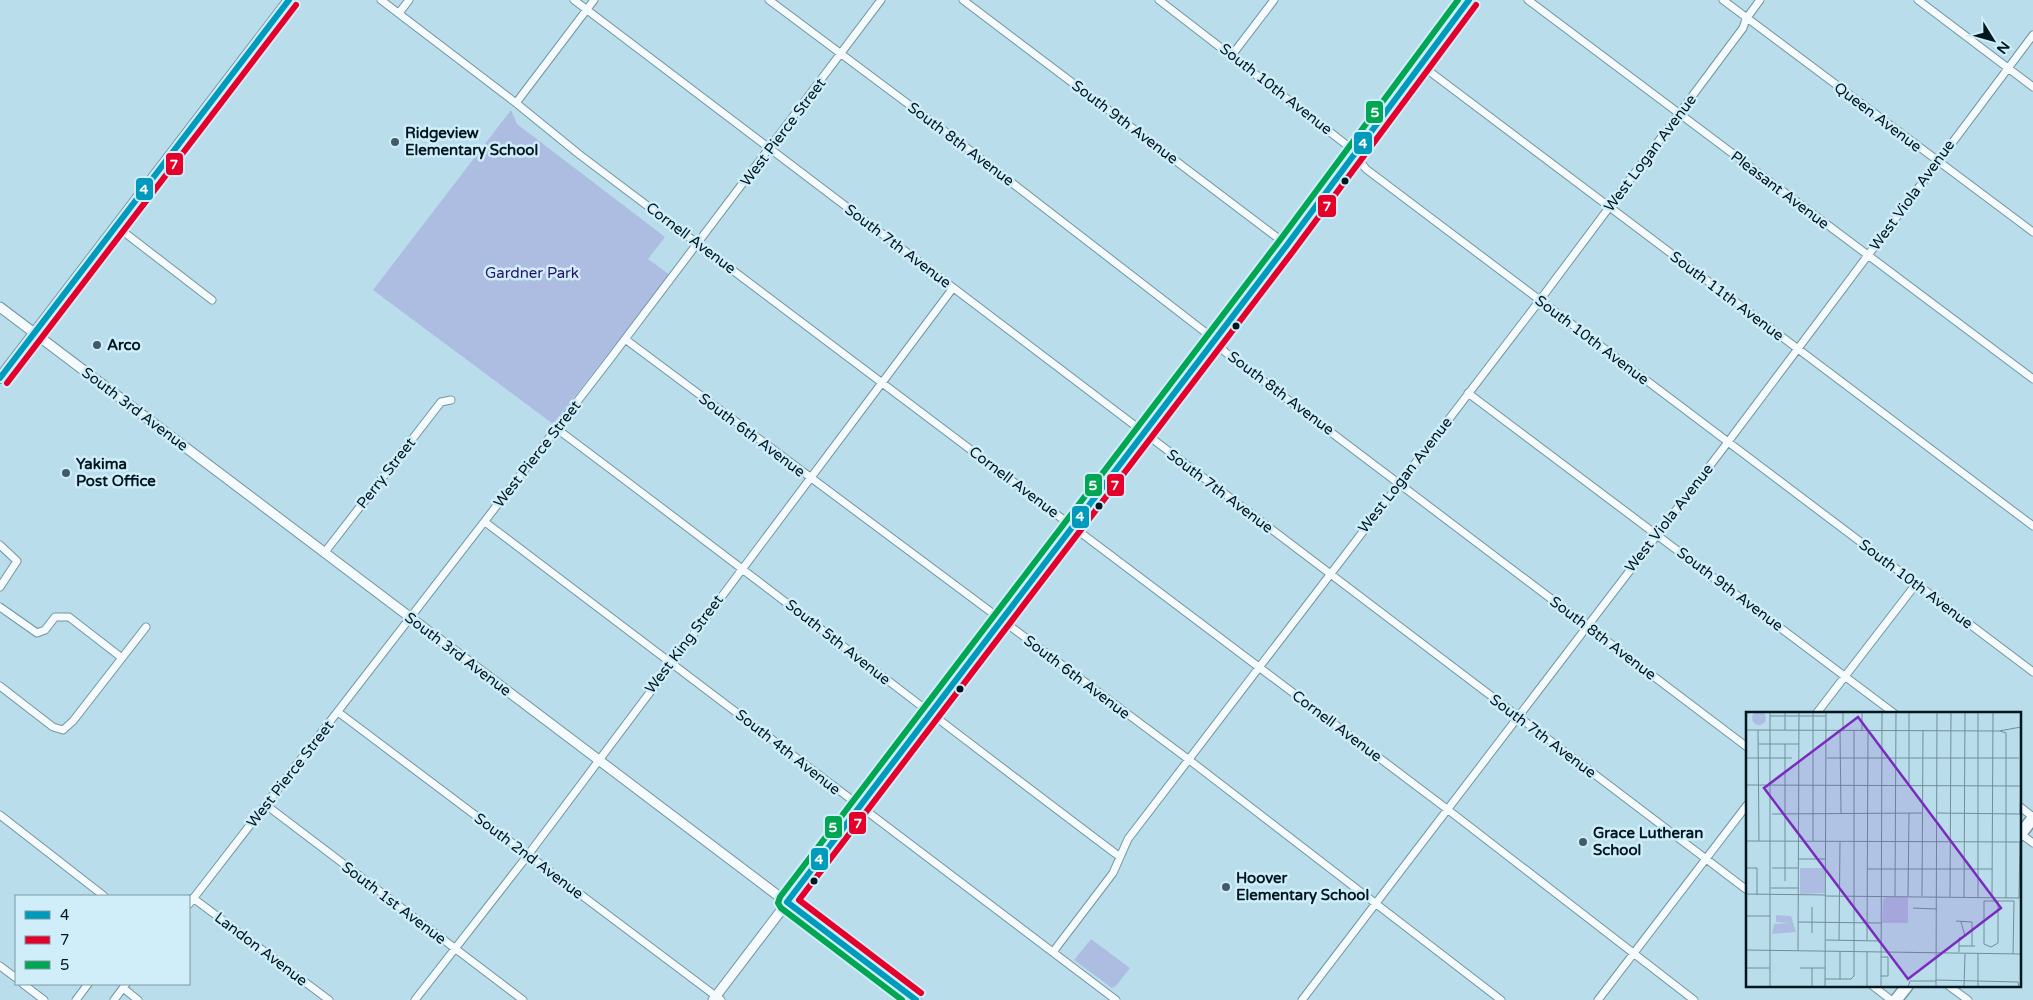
<svg xmlns="http://www.w3.org/2000/svg" width="2033" height="1000" viewBox="0 0 2033 1000" font-family="'Varela Round',sans-serif">
  <style>
    .green { fill: #adbde2 }
    .lines { fill: none; stroke-linecap: round; stroke-linejoin: round }
    .minor-casing { stroke: #7295a0; stroke-width: 9 }
    .tertiary-casing { stroke: #7295a0; stroke-width: 11 }
    .secondary-casing { stroke: #7295a0; stroke-width: 12 }
    .primary-casing { stroke: #7295a0; stroke-width: 14 }
    .minor { stroke: #f5fafc; stroke-width: 7 }
    .tertiary { stroke: #f5fafc; stroke-width: 9 }
    .secondary { stroke: #f5fafc; stroke-width: 10 }
    .primary { stroke: #f5fafc; stroke-width: 11 }
    .bus-1-casing { stroke: #cfeefa; stroke-width: 10 }
    .bus-2-casing { stroke: #cfeefa; stroke-width: 10 }
    .bus-3-casing { stroke: #cfeefa; stroke-width: 10 }
    .bus-1 { stroke: #009abd; stroke-width: 6 }
    .bus-2 { stroke: #e4002b; stroke-width: 6 }
    .bus-3 { stroke: #00a651; stroke-width: 6 }
    .poi-dot { fill: #415c67; stroke: #cfeefa; stroke-width: 2 }
    .bus-dot { fill: #001720; stroke: #cfeefa; stroke-width: 2 }
    .labels { text-anchor: middle; dominant-baseline: central; stroke-width: 5; stroke-linejoin: round; paint-order: stroke }
    .street-label { font-size: 15px; fill: #001720; stroke: #cfeefa }
    .poi-label { font-size: 15px; font-weight: bold; fill: #001720; stroke: #cfeefa; text-anchor: start }
    .park-label { font-size: 15px; fill: #26106b; stroke: #cfeefa }
    .inset-road { fill: none; stroke: #708e9a; stroke-width: 1 }
    .view { fill: #7b2cbf; fill-opacity: 0.15; stroke: #7b2cbf; stroke-width: 2.5 }
    .inset-edge { fill: none; stroke: #001720; stroke-width: 2.5 }
    .line-badge { stroke: #cfeefa; stroke-width: 2 }
    .badge-label { font-size: 14px; text-anchor: middle; font-weight: bold; fill: #fff }
  </style>
  <rect width="100%" height="100%" fill="#baddeb"/>
  <path class="green" d="M511,110L517,124L665,237L648,259L670,275L553,424L373,290Z
    M1091,939L1130,968L1116,986L1112,988L1074,960Z"/>
  <g class="lines">
    <defs>
      <path id="minor" d="M381,0L516,103L580,155L1447,809L1694,1000
        M574,0L1747,890
        M769,0L963,145L1214,339L1225,352L1747,747
        M963,0L1287,245
        M1159,0L1348,146L1366,169L2033,672
        M1528,0L2033,379
        M1723,0L2033,232
        M1918,0L2033,87
        M399,13L409,0
        M1232,55L1274,0
        M1421,65L2033,526
        M516,103L594,0
        M116,226L212,300
        M625,339L1188,759L1501,1000
        M1468,393L1895,714
        M557,429C746,570 931,715 1120,857
        M485,522L1116,1000
        M0,545L17,561L0,587
        M325,552L441,402L451,400
        M0,607L37,633L45,630L55,617H69L122,658
        M0,686L53,727L63,730L73,721L146,627
        M338,712L721,1000
        M1816,714L1916,584
        M266,805L523,1000
        M2019,806L2033,817
        M0,815L104,896
        M2021,834L2033,843
        M193,898L329,1000
        M189,904L610,359L881,0
        M1053,952L1113,873L1128,839L1540,300L1743,28L1746,19L1760,0
        M0,966L16,978
        M23,984L44,1000
        M1873,986L1891,1000
        M1949,986L1968,1000
        M123,988L138,1000
        M76,1000L88,984
        M114,1000L126,984
        M415,1000L528,855L953,288
        M1302,1000L1728,442L2033,35
        M1598,1000L1747,805"/>
      <path id="tertiary" d="M0,307L916,1000
        M713,1000L1287,245L1469,0"/>
      <path id="secondary" d="M0,378L289,0"/>
      <path id="primary" d="M2019,836L2033,818
        M1896,1000L1907,986"/>
    </defs>
    <use href="#minor" class="minor-casing"/>
    <use href="#tertiary" class="tertiary-casing"/>
    <use href="#secondary" class="secondary-casing"/>
    <use href="#primary" class="primary-casing"/>
    <use href="#minor" class="minor"/>
    <use href="#tertiary" class="tertiary"/>
    <use href="#secondary" class="secondary"/>
    <use href="#primary" class="primary"/>
    <defs>
      <path id="bus-1" d="M0,378L289,0
        M916,1000L787,902L1287,245L1469,0"/>
      <path id="bus-2" d="M7,383L296,5
        M921,993L799,900L1294,250L1476,5"/>
      <path id="bus-3" d="M902,1000L781,908L778,903L780,897L1280,240L1458,0"/>
    </defs>
    <use href="#bus-1" class="bus-1-casing"/>
    <use href="#bus-2" class="bus-2-casing"/>
    <use href="#bus-3" class="bus-3-casing"/>
    <use href="#bus-1" class="bus-1"/>
    <use href="#bus-2" class="bus-2"/>
    <use href="#bus-3" class="bus-3"/>
  </g>
  <g class="poi-dot">
    <circle cx="395" cy="142" r="5"/>
    <circle cx="97" cy="345" r="5"/>
    <circle cx="66" cy="473" r="5"/>
    <circle cx="1583" cy="842" r="5"/>
    <circle cx="1226" cy="887" r="5"/>
  </g>
  <g class="bus-dot">
    <circle cx="1345" cy="181" r="4.5"/>
    <circle cx="1236" cy="326" r="4.5"/>
    <circle cx="1099" cy="506" r="4.5"/>
    <circle cx="960" cy="689" r="4.5"/>
    <circle cx="814" cy="881" r="4.5"/>
  </g>
  <g class="labels">
    <g class="street-label">
      <text transform="translate(1276 89) rotate(38)">South 10th Avenue</text>
      <text transform="translate(1878 117) rotate(37)">Queen Avenue</text>
      <text transform="translate(1125 122) rotate(37)">South 9th Avenue</text>
      <text transform="translate(783 132) rotate(-53)">West Pierce Street</text>
      <text transform="translate(961 144) rotate(37)">South 8th Avenue</text>
      <text transform="translate(1650 153) rotate(-53)">West Logan Avenue</text>
      <text transform="translate(1780 190) rotate(37)">Pleasant Avenue</text>
      <text transform="translate(1912 195) rotate(-54)">West Viola Avenue</text>
      <text transform="translate(691 238) rotate(37)">Cornell Avenue</text>
      <text transform="translate(898 246) rotate(37)">South 7th Avenue</text>
      <text transform="translate(1727 296) rotate(37)">South 11th Avenue</text>
      <text transform="translate(1592 340) rotate(37)">South 10th Avenue</text>
      <text transform="translate(1281 393) rotate(37)">South 8th Avenue</text>
      <text transform="translate(135 409) rotate(37)">South 3rd Avenue</text>
      <text transform="translate(752 435) rotate(37)">South 6th Avenue</text>
      <text transform="translate(537 454) rotate(-52)">West Pierce Street</text>
      <text transform="translate(386 473) rotate(-52)">Perry Street</text>
      <text transform="translate(1405 475) rotate(-52)">West Logan Avenue</text>
      <text transform="translate(1014 482) rotate(37)">Cornell Avenue</text>
      <text transform="translate(1220 491) rotate(37)">South 7th Avenue</text>
      <text transform="translate(1669 518) rotate(-52)">West Viola Avenue</text>
      <text transform="translate(1916 584) rotate(37)">South 10th Avenue</text>
      <text transform="translate(1730 589) rotate(37)">South 9th Avenue</text>
      <text transform="translate(1603 638) rotate(37)">South 8th Avenue</text>
      <text transform="translate(838 642) rotate(38)">South 5th Avenue</text>
      <text transform="translate(684 644) rotate(-53)">West King Street</text>
      <text transform="translate(458 654) rotate(37)">South 3rd Avenue</text>
      <text transform="translate(1077 677) rotate(37)">South 6th Avenue</text>
      <text transform="translate(1337 726) rotate(37)">Cornell Avenue</text>
      <text transform="translate(1543 736) rotate(37)">South 7th Avenue</text>
      <text transform="translate(788 752) rotate(38)">South 4th Avenue</text>
      <text transform="translate(290 774) rotate(-52)">West Pierce Street</text>
      <text transform="translate(529 856) rotate(37)">South 2nd Avenue</text>
      <text transform="translate(394 903) rotate(37)">South 1st Avenue</text>
      <text transform="translate(261 949) rotate(37)">Landon Avenue</text>
    </g>
    <g class="poi-label">
      <text x="405" y="133">Ridgeview<tspan x="405" dy="17">Elementary School</tspan></text>
      <text x="107" y="345">Arco</text>
      <text x="76" y="464">Yakima<tspan x="76" dy="17">Post Office</tspan></text>
      <text x="1593" y="833">Grace Lutheran<tspan x="1593" dy="17">School</tspan></text>
      <text x="1236" y="878">Hoover<tspan x="1236" dy="17">Elementary School</tspan></text>
    </g>
    <g class="park-label">
      <text x="532" y="273">Gardner Park</text>
    </g>
  </g>
  <g transform="translate(1746 712)">
    <rect width="275" height="275" fill="#baddeb"/>
    <path d="M6 6a7 7 0 1 1 14 0a7 7 0 1 1-14 0ZM54,156H79V181L54,182ZM140,185H162V211H136L137,188ZM30,203L45,204L50,220L26,222L28,212L44,211L30,210Z" fill="#adbde2"/>
    <path class="inset-road" d="M24,0V275M67,0V129M97,0V18M24,4H80M0,18L253,19L275,15M12,18L13,129M39,18V0M94,18L95,101M116,18V0M254,19L260,21V186M12,32H53M0,46H46M81,46H273M0,73L274,74M163,74V0M191,101L274,102L275,54M26,102L176,101M0,129L275,130M52,147H80M0,156H11V183M26,156H52M121,157H246M39,169V32M25,176H53M0,182L80,183M80,184L273,186L274,130M149,184L150,0M162,184L163,101M176,184L177,18M204,185L205,0M218,185L219,0M232,185V0M246,185L247,0M252,189V231L245,235L238,232V189H268L267,242M66,195V221M167,196L190,197M0,204H24M210,209L226,210V234M52,210L135,211M80,228L135,229M93,228L94,129M121,228L122,18M213,234H229M0,238L275,242M52,239L53,0M213,240V226L219,224L215,210M0,256H24M54,256H79M135,264H142V245H135M79,267H105L108,264V18M94,267V239M190,268L272,270L273,275M66,275V256M79,275L80,0M121,275V240M135,275L136,0M162,275L164,269H190M190,275L191,0M218,275L219,242M232,275V241"/>
    <path class="view" d="M112,5L255,196L162,267L18,76Z"/>
    <rect width="275" height="275" class="inset-edge"/>
  </g>
  <g class="line-badge">
    <rect x="1365" y="100" width="19" height="24" rx="5" fill="#00a651"/>
    <rect x="1353" y="131" width="20" height="24" rx="5" fill="#009abd"/>
    <rect x="165" y="152" width="19" height="24" rx="5" fill="#e4002b"/>
    <rect x="135" y="177" width="19" height="24" rx="5" fill="#009abd"/>
    <rect x="1317" y="194" width="20" height="24" rx="5" fill="#e4002b"/>
    <rect x="1106" y="473" width="19" height="24" rx="5" fill="#e4002b"/>
    <rect x="1084" y="473" width="19" height="24" rx="5" fill="#00a651"/>
    <rect x="1071" y="505" width="19" height="24" rx="5" fill="#009abd"/>
    <rect x="848" y="811" width="19" height="24" rx="5" fill="#e4002b"/>
    <rect x="824" y="815" width="19" height="24" rx="5" fill="#00a651"/>
    <rect x="810" y="847" width="19" height="24" rx="5" fill="#009abd"/>
  </g>
  <g class="badge-label">
    <text x="1375" y="117">5</text>
    <text x="1363" y="148">4</text>
    <text x="174" y="169">7</text>
    <text x="144" y="194">4</text>
    <text x="1327" y="211">7</text>
    <text x="1115" y="490">7</text>
    <text x="1093" y="490">5</text>
    <text x="1080" y="521">4</text>
    <text x="858" y="828">7</text>
    <text x="833" y="832">5</text>
    <text x="819" y="864">4</text>
  </g>
  <rect x="15" y="895" width="175" height="90" fill="#cfeefa" stroke="#7c98a3"/>
  <rect x="25" y="911" width="25" height="8" fill="#009abd" stroke="#7c98a3"/>
  <text x="60" y="920" font-size="15" fill="#001720">4</text>
  <rect x="25" y="936" width="25" height="8" fill="#e4002b" stroke="#7c98a3"/>
  <text x="60" y="945" font-size="15" fill="#001720">7</text>
  <rect x="25" y="961" width="25" height="8" fill="#00a651" stroke="#7c98a3"/>
  <text x="60" y="970" font-size="15" fill="#001720">5</text>
  <g transform="translate(1993 40) rotate(127)" stroke="#cfeefa" stroke-width="4" paint-order="stroke">
  <path d="M0-4L9 19L0 12L-9 19Z" fill="#001720"/>
  <text y="-8" font-size="14" font-weight="bold" text-anchor="middle" fill="#001720">N</text>
  </g>
</svg>
